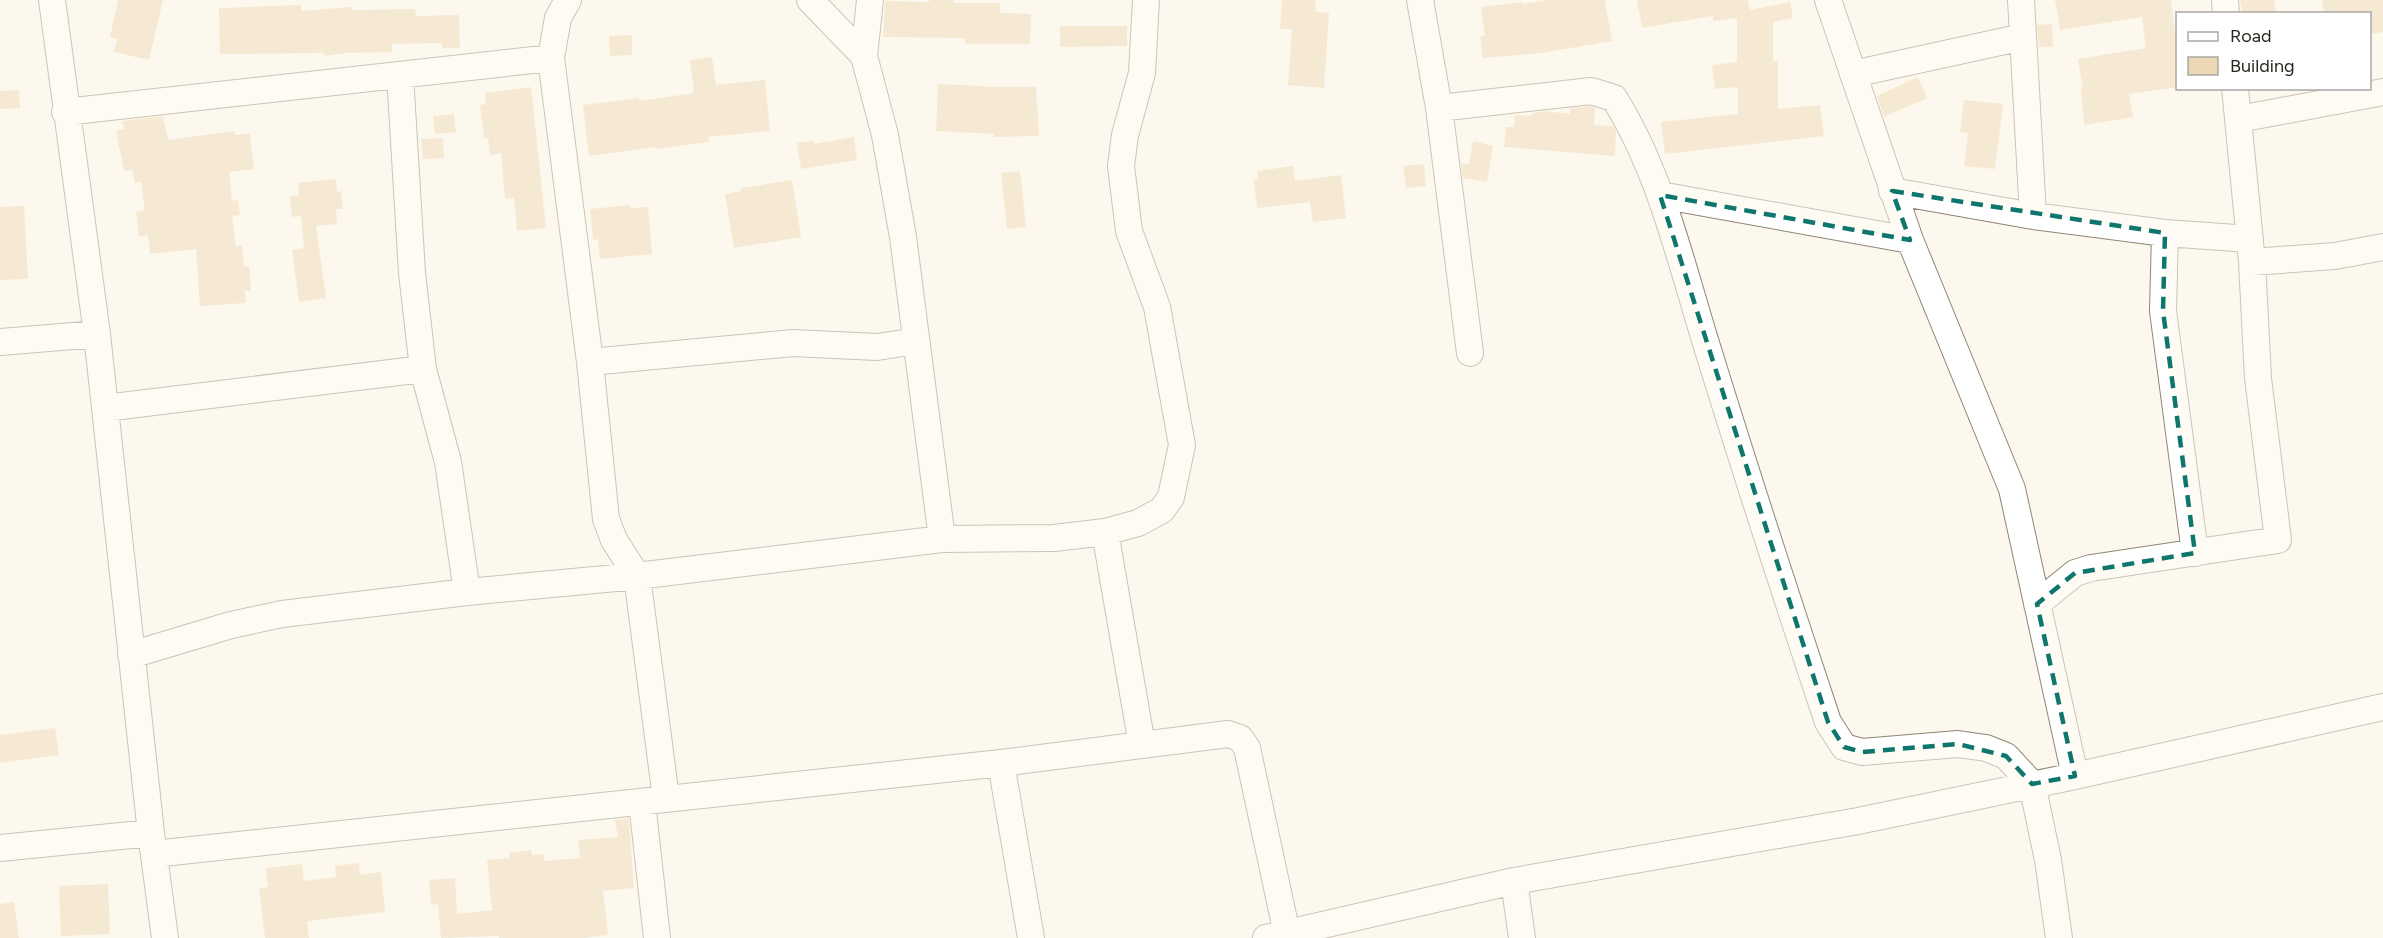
<svg xmlns="http://www.w3.org/2000/svg" width="2383" height="938" viewBox="0 0 2383 938" font-family="Figtree,sans-serif">
  <style>
    .building { fill: #ebd7b3 }
    .lines { fill: none; stroke-linecap: round; stroke-linejoin: round }
    .minor-casing { stroke: #8e8676; stroke-width: 28 }
    .minor { stroke: #fff; stroke-width: 26 }
    .marked { fill: none; stroke: #0f766e; stroke-width: 4.5; stroke-dasharray: 12 8; stroke-linejoin: round }
  </style>
  <rect width="100%" height="100%" fill="#fdf8ed"/>
  <path class="building" d="M118,0H163L149,60L114,52L117,39L110,37Z
    M929,0H953V3H1000V13L1031,14L1030,44H965V38L883,37L885,1L929,2Z
    M1282,0H1315L1316,12L1329,13L1324,88L1288,85L1292,29H1280Z
    M1549,0H1605L1612,41L1541,53L1483,58L1480,37L1485,36L1481,7L1522,2L1523,4Z
    M1637,0H1748L1750,10L1790,2L1793,18L1773,22V61H1778V109L1820,105L1824,136L1665,154L1661,122L1738,114V87L1715,89L1712,65L1737,62V18L1713,21V16L1642,28Z
    M2055,0H2171L2175,34H2178V87L2129,94L2133,117L2084,125L2081,89H2083L2078,59L2146,48L2142,17L2060,30Z
    M2240,0H2274L2276,14H2242Z
    M2322,0H2383V32L2370,34V14H2324Z
    M301,5V11L351,7L352,10L415,9L416,16L459,15L460,48H442V43L392,44V52L345,53L325,56L324,53L220,54L219,8Z
    M2052,24L2053,47H2039L2037,25Z
    M1060,26H1127V46L1060,47Z
    M632,35V55L610,56L609,36Z
    M712,57L716,85L765,80L770,131L708,137L709,142L656,149V147L589,156L583,105L639,98V101L694,93L690,60Z
    M1918,77L1927,98L1884,117L1877,96Z
    M938,84L985,86V87H1036L1039,136L994,137V134L936,131Z
    M531,87L546,228L517,231L514,198L505,199L501,153L490,155L488,138L484,139L480,105L486,104L485,93Z
    M19,90L20,108L0,109V91Z
    M1964,100L2003,104L1995,169L1964,166L1968,133L1960,132Z
    M1590,106L1595,108L1594,125L1613,126L1616,131L1615,156L1504,147L1506,127H1514L1515,115L1531,116L1532,113L1544,111L1570,114V108Z
    M454,114L456,132L435,134L433,116Z
    M163,116L168,140L234,131L235,135L250,133L254,169L229,172L232,201L238,200L240,215L232,216L236,246L242,245L244,267L249,266L251,291H245L246,303L200,306L196,249L150,254L148,235L139,237L136,212L145,210L141,182L135,183L132,170L124,171L116,131L124,129L122,121Z
    M854,137L857,160L801,169L797,143L813,141L814,144Z
    M443,138L444,158L423,159L421,139Z
    M1473,141L1493,146L1487,182L1463,178L1461,163L1469,164Z
    M1424,164L1426,186L1406,188L1403,166Z
    M1293,166L1295,181L1341,175L1346,218L1313,222L1310,202L1257,208L1254,180L1258,179L1257,171Z
    M1020,171L1026,227L1007,229L1001,173Z
    M336,179L337,192L341,191L343,209H336L337,224L316,226L326,298L299,302L292,250L304,248L301,216L292,217L290,196L299,195L298,183Z
    M792,180L801,237L734,248L725,194L741,191V188Z
    M630,205L631,208L648,207L652,254L600,259L598,239L593,240L590,209Z
    M24,206L28,279L0,280V207Z
    M55,728L59,755L0,763V735Z
    M629,818L634,888L603,891L608,935L584,938H499V936L441,938L438,904L431,905L429,880L455,878L457,914L492,910L487,860L510,858L509,853L531,850L532,855L543,854L544,861L580,858L578,840L618,837L615,820Z
    M359,863L360,875L381,872L385,912L309,921L307,923L309,938H265L259,888L268,887L266,868L302,864L304,881L336,877L335,866Z
    M108,884L110,934L61,936L59,886Z
    M14,902L19,938H0V904Z"/>
  <g class="lines">
    <defs>
      <path id="minor" d="M52,0L97,334L151,833L165,938
        M568,0L558,18L551,58L590,362L606,519L614,540L637,576L666,798
        M810,0L864,56
        M870,0L864,56L885,135L903,237L942,539
        M1420,0L1439,108L1470,353
        M1828,0L1910,240L2012,489L2075,776
        M2021,0L2033,216
        M2225,0L2226,14
        M1853,74L2023,37
        M400,75L412,273L423,369L448,462L467,592
        M1439,108L1591,91L1614,98C1662,174 1682,268 1709,353C1747,476 1787,599 1828,722L1844,747L1862,752L1958,744L1986,748L2006,756L2032,784L2048,860L2059,938
        M65,112L551,58
        M2239,119L2383,92
        M1892,191L2033,216L2165,233L2250,239
        M1660,195L1910,240
        M2165,233L2163,311L2195,553
        M2252,262L2335,256L2383,247
        M0,342L97,334
        M590,362L793,343L877,347L916,341
        M105,408L423,369
        M1105,532L1142,745
        M2037,604L2075,573L2091,568L2278,540L2258,378L2252,262L2235,88
        M131,655L231,625L282,614L467,592L637,576L942,539L1054,538L1105,532L1138,523L1162,510L1171,497L1182,445L1157,307L1129,231L1121,166L1125,135L1142,73L1146,0
        M1001,763L1031,938
        M642,802L657,938
        M0,848L151,833
        M154,854L1001,763L1228,734L1240,738L1247,748L1287,934
        M1514,881L1522,938
        M1266,938L1514,881L1858,821L2075,776L2383,707"/>
    </defs>
    <use href="#minor" class="minor-casing"/>
    <use href="#minor" class="minor"/>
  </g>
  <path d="M0 0H2383V938H0ZM1892,191L2165,233L2163,311L2195,553L2075,573L2037,604L2075,776L2032,784L2006,756L1958,744L1862,752L1844,747L1828,722L1660,195L1910,240Z" fill="#fdf8ed" fill-opacity=".55" fill-rule="evenodd"/>
  <path class="marked" d="M1892,191L2165,233L2163,311L2195,553L2075,573L2037,604L2075,776L2032,784L2006,756L1958,744L1862,752L1844,747L1828,722L1660,195L1910,240Z"/>
  <rect x="2176" y="12" width="195" height="78" fill="#ffffff" stroke="#aaa9a6" stroke-width="1.5"/>
  <rect x="2188" y="32" width="30" height="9" fill="#ffffff" stroke="#aaa9a6" stroke-width="1.5"/>
  <text x="2230" y="42" font-size="18" fill="#2a2720">Road</text>
  <rect x="2188" y="57" width="30" height="18" fill="#ebd7b3" stroke="#aaa9a6" stroke-width="1.5"/>
  <text x="2230" y="72" font-size="18" fill="#2a2720">Building</text>
</svg>
